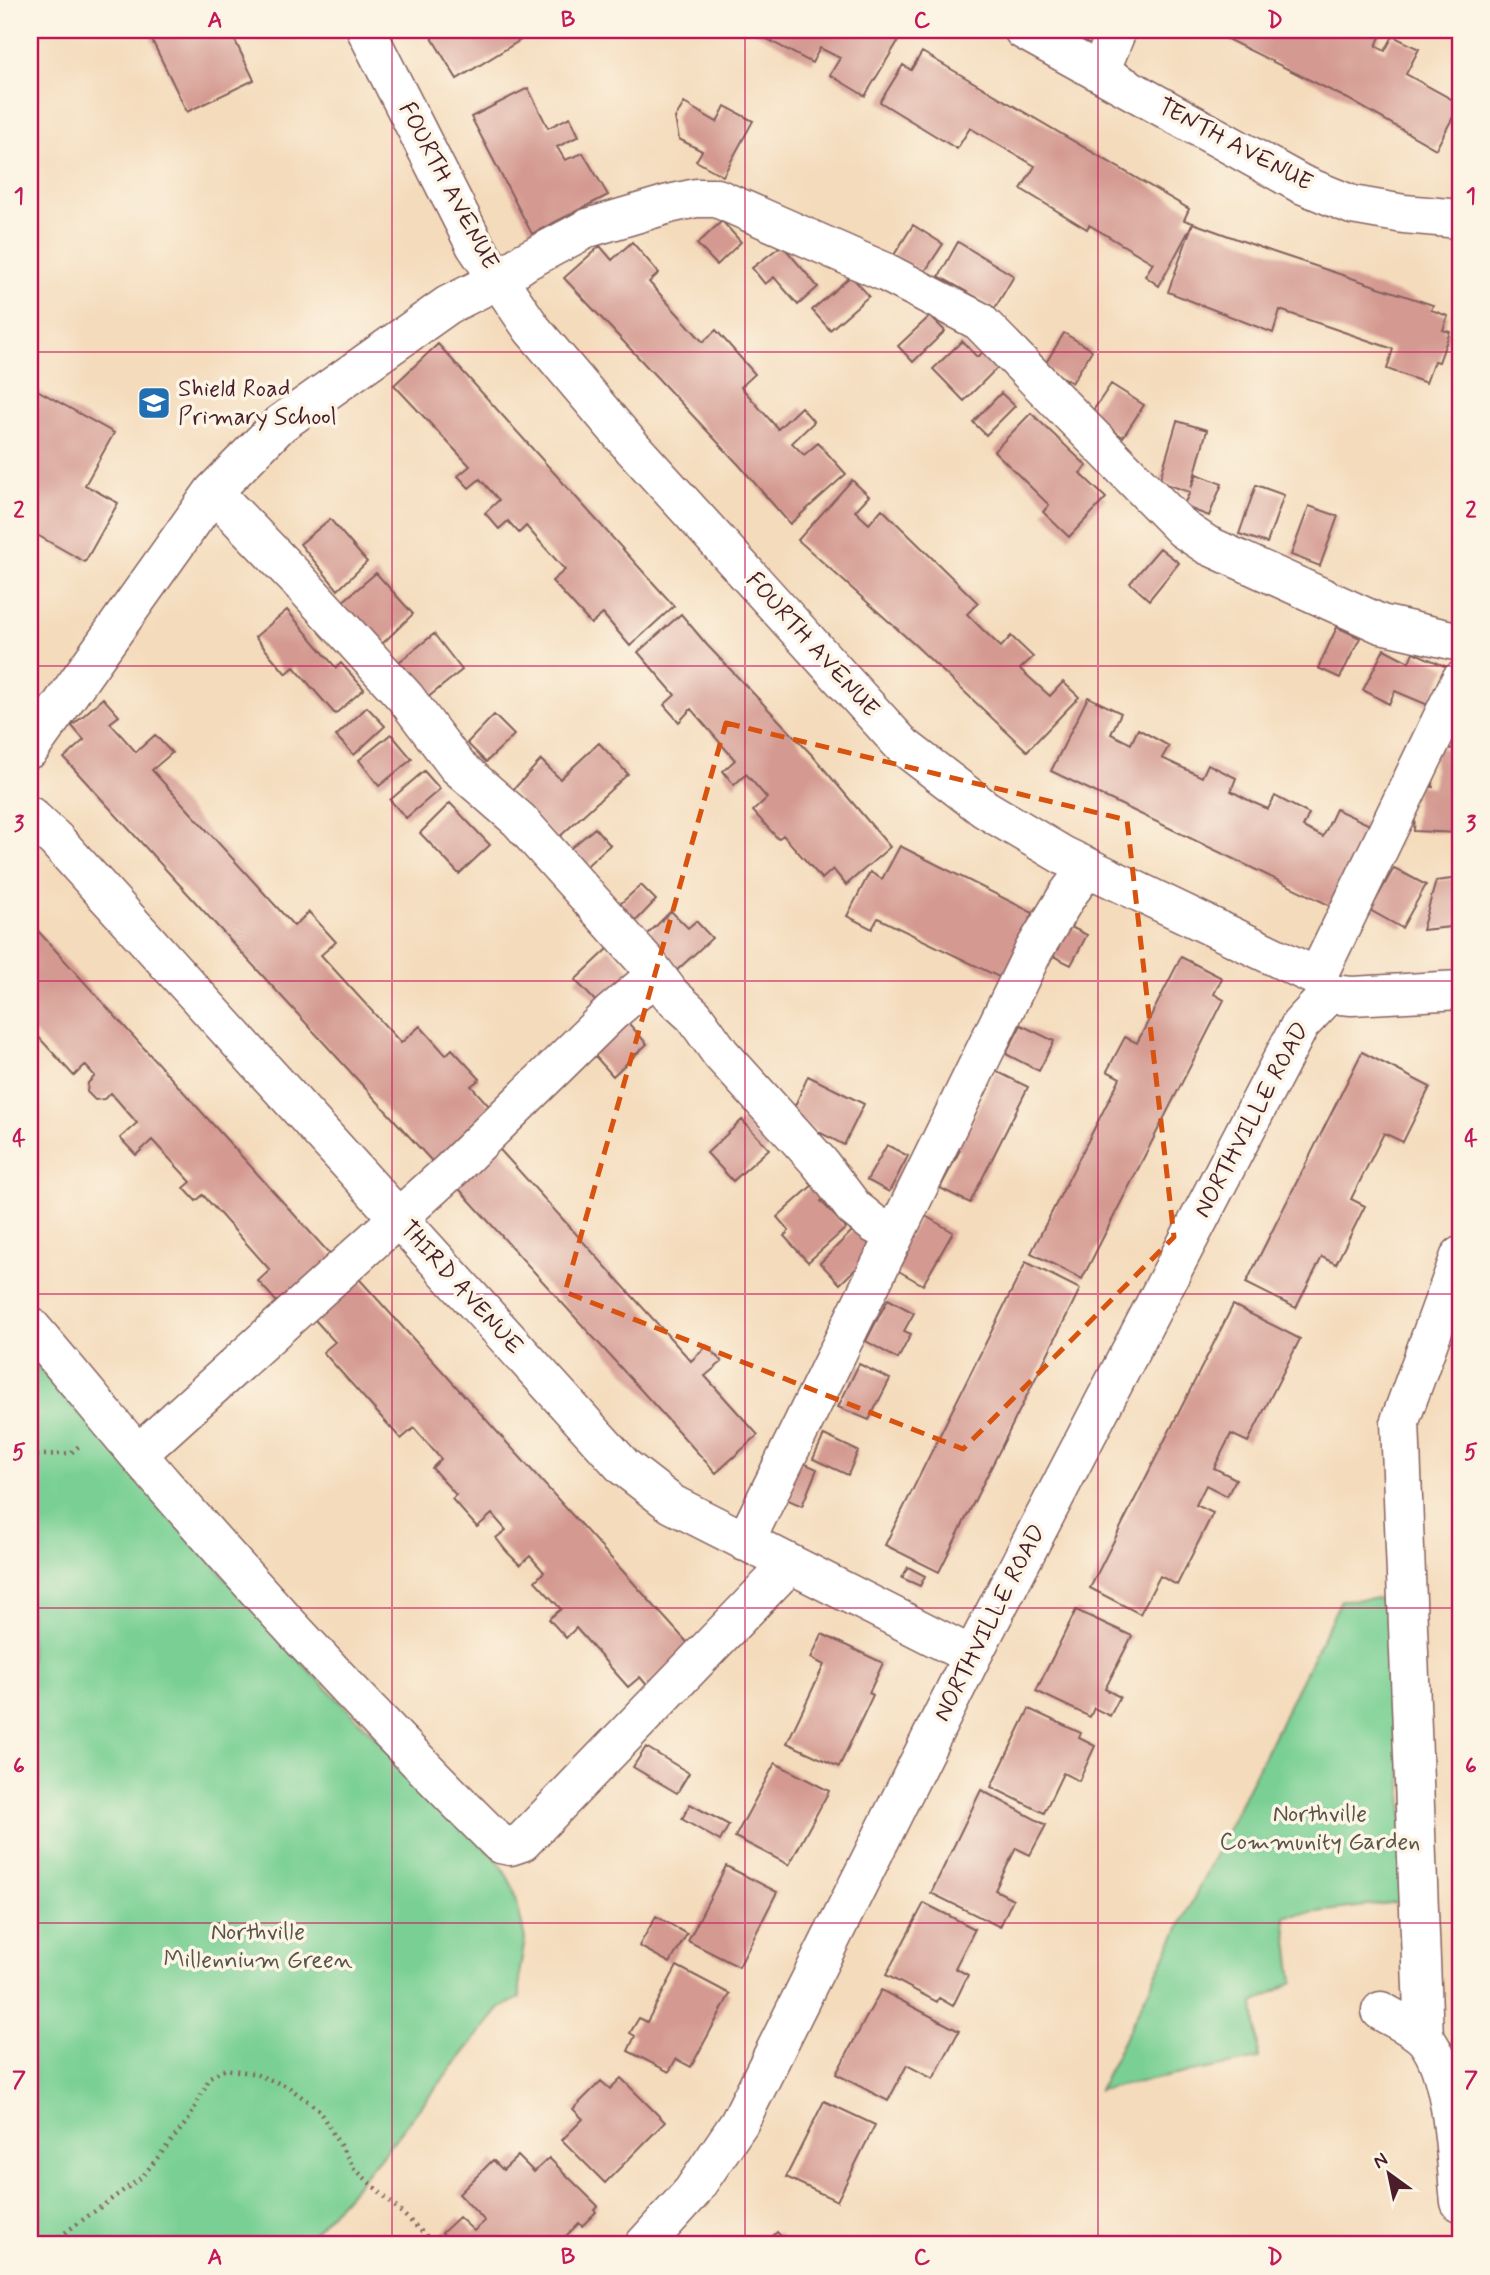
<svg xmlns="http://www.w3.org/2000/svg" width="1490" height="2275" viewBox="0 0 1490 2275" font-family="Mynerve,sans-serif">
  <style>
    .green { fill: #7ad094; stroke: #627860; stroke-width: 2 }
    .building { fill: #d49a91 }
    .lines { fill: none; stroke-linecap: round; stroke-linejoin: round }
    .minor-casing { stroke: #86615e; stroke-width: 41 }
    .path { stroke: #86615e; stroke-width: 4.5; stroke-dasharray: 2 5; stroke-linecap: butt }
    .minor { stroke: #fff; stroke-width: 38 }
    .marked { fill: none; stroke: #d8530f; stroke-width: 5; stroke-dasharray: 14 9; stroke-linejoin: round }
    .grid { fill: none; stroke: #c2185b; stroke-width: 2; stroke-opacity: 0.55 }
    .labels { text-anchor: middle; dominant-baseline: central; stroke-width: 7; stroke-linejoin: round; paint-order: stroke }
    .street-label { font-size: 24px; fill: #4a1f2b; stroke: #fcf5e5 }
    .poi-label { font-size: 24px; fill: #4a1f2b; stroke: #fcf5e5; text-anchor: start }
    .park-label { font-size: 24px; fill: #58544a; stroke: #fcf5e5 }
    .neatline { fill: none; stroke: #c2185b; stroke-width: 2.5 }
    .grid-label { font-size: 23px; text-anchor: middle; font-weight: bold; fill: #c2185b }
  </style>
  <rect width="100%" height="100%" fill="#fcf5e5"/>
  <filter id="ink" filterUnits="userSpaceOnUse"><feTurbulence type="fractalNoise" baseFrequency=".0143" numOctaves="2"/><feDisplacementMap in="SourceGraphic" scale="14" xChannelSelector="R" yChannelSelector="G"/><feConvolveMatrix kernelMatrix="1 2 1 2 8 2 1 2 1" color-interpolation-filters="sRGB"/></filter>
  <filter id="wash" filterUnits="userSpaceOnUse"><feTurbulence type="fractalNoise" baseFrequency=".00686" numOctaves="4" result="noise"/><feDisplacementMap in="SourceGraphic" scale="28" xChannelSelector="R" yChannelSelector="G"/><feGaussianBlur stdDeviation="1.57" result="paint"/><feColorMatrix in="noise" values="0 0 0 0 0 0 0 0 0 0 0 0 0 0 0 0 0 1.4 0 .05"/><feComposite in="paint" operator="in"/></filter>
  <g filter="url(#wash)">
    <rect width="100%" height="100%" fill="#f4dbbc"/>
    <path class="green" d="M30,1358L298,1659L500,1863L514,1889L525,1939L520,1969V1998L500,2008L378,2160L303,2245H30Z
      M1397,1598L1405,1901L1285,1916L1293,1982L1254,2003L1259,2059L1099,2090L1341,1600Z"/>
    <g id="blocks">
      <path class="building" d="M147,30H230L254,80L187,112Z
        M427,30H537L457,79Z
        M750,30H887L900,38L865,96L830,75L840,58L820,48L812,63Z
        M1209,30H1383L1376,46L1385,51L1393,36L1419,49L1406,74L1460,104L1436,149L1348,99Z
        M922,52L1189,209L1184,220L1193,223L1159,286L1145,276L1153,263L1089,225L1087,229L1021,189L1035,166L970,128L957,149L880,102L903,65L911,70Z
        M528,88L548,128L570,117L579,136L557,147L565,160L583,153L608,195L532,234L471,117Z
        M684,103L717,122L725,106L753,121L723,176L696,161L702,151L679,139L675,118Z
        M722,221L741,242L717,265L697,244Z
        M1193,223L1273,252L1433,305L1431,310L1448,316L1443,330L1450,332L1439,362L1434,361L1426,383L1387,369L1393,349L1338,330L1280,310L1273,333L1168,292Z
        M913,225L943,244L924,273L894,255Z
        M632,242L659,273L649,282L703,342L716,330L755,374L741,387L778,429L801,407L814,422L792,443L804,455L818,443L846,474L790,524L739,465L564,278L600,246L612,260Z
        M958,242L1014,276L995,308L939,276Z
        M782,245L818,287L798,305L774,277L765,284L752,268Z
        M851,276L869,296L830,330L812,310Z
        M930,316L945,331L913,362L898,346Z
        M1064,333L1092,350L1072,383L1044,366Z
        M962,341L977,357L983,352L998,367L964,401L933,369Z
        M438,344L674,606L630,646L603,614L591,624L552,581L565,570L526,526L519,533L508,521L499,529L485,513L499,500L480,479L469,488L458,476L470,466L394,385Z
        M1111,384L1144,405L1123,437L1090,415Z
        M30,386L114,433L85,485L118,503L85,562L30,531Z
        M1001,393L1015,406L986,435L973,422Z
        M1031,413L1087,466L1080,473L1106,498L1069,537L1043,512L1049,505L994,451Z
        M1177,421L1207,430L1191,488L1197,474L1222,484L1209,516L1183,506L1190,492L1159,482Z
        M852,480L869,496L855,511L869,524L882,509L978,603L967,614L982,629L1001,647L1011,636L1033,657L1020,669L1050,696L1063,682L1079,697L1027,751L915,645L798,540Z
        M1256,485L1284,495L1267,543L1239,534Z
        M1309,506L1338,516L1320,566L1291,555Z
        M330,519L367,562L338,590L300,544Z
        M1160,548L1179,563L1149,600L1130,583Z
        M376,573L413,614L381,645L341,603Z
        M287,610L336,668L341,663L364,689L335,714L294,667L286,674L255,637Z
        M681,614L707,645L813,756L890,847L846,885L833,869L822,879L783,835L778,839L753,811L767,798L746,774L734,785L723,771L735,760L691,709L679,722L664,705L675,695L638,652Z
        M1337,627L1360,638L1340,678L1318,668Z
        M434,634L462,670L427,698L399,662Z
        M1384,649L1409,662L1413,652L1447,667L1428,705L1395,691L1389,704L1363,690Z
        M1088,697L1121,713L1111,734L1131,744L1138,729L1169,746L1162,758L1202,777L1208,764L1236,778L1231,791L1252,802L1268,809L1275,796L1309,814L1303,827L1323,837L1336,809L1372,826L1333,907L1051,771Z
        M103,698L119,716L110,723L136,752L155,735L172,753L152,770L294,926L309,912L336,942L321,955L401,1043L420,1026L446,1055L452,1049L480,1079L471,1086L498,1116L439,1169L64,758L84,740L72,726Z
        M367,707L385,726L354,755L336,736Z
        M494,715L514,735L486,762L467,743Z
        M391,734L412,759L379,786L359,760Z
        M599,743L628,774L557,839L511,792L541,760L560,779Z
        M1435,748L1460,749V833L1414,831L1417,785L1433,787Z
        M424,771L440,789L406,818L390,800Z
        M450,803L490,845L459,874L420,833Z
        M595,828L610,845L582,870L566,852Z
        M900,846L1039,916L1007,981L878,918L872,929L847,916L870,872L882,879Z
        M1394,868L1426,885L1402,928L1370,910Z
        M1460,878V926L1422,930L1436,881Z
        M641,885L656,900L635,922L619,905Z
        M671,911L688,928L696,921L712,938L675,972L642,940Z
        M30,922L338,1263L285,1311L258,1281L270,1270L203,1195L196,1201L184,1188L191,1182L152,1140L136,1155L120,1138L137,1123L111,1093L104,1099L95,1100L87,1092L88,1083L95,1076L85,1065L74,1076L34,1032L30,1036Z
        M1069,926L1087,935L1071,965L1053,956Z
        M609,948L637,978L603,1009L575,980Z
        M1181,957L1222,978L1214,994L1224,1000L1082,1279L1031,1253L1120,1078L1107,1071L1125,1037L1137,1043Z
        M623,1017L647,1044L613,1076L588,1048Z
        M1021,1025L1054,1041L1039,1071L1006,1054Z
        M1362,1052L1430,1087L1403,1142L1384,1133L1351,1199L1365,1206L1336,1264L1322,1257L1296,1308L1246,1283Z
        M996,1071L1028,1087L970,1203L940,1188L960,1150L949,1143L961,1120L969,1127Z
        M808,1076L864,1104L844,1145L790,1117Z
        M742,1120L769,1149L733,1181L707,1153Z
        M493,1142L691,1361L707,1346L722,1362L705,1376L758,1435L716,1473L451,1180Z
        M887,1145L908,1156L889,1192L867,1180Z
        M815,1183L827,1196L821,1201L846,1228L808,1262L784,1236L789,1231L777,1217Z
        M922,1214L953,1232L923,1285L890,1266Z
        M854,1229L875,1250L840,1284L820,1263Z
        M1026,1262L1080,1289L939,1572L885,1545Z
        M352,1271L694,1650L650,1689L640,1677L628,1687L576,1628L566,1638L549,1619L561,1609L535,1581L544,1572L530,1556L520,1565L507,1552L496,1538L506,1530L492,1514L477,1527L452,1499L456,1495L432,1468L441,1459L414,1428L401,1439L323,1352L335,1342L306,1310Z
        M888,1299L914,1313L904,1331L911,1334L898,1359L866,1341Z
        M1233,1305L1300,1339L1248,1442L1231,1434L1214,1468L1236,1479L1227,1496L1206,1485L1196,1505L1213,1513L1177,1585L1160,1576L1140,1614L1090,1588Z
        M859,1364L890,1379L869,1420L838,1407Z
        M824,1435L858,1451L848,1475L813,1459Z
        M792,1458L817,1469L802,1506L777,1495Z
        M908,1567L925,1576L920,1586L902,1578Z
        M1076,1610L1132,1636L1105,1689L1120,1697L1110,1716L1094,1708L1090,1717L1036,1691Z
        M822,1634L883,1663L869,1693L873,1695L839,1767L787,1743L824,1665L811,1658Z
        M1029,1709L1081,1733L1079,1738L1095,1746L1079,1781L1063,1773L1044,1813L991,1787Z
        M646,1747L689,1773L677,1793L633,1767Z
        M775,1763L829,1791L789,1865L735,1837Z
        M981,1790L1046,1825L1030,1855L1016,1848L995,1890L1013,1899L1000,1927L931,1893Z
        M690,1804L729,1825L720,1841L682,1819Z
        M726,1866L777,1892L739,1967L688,1941Z
        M924,1903L975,1929L955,1968L968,1975L953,2006L939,1998L937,2002L886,1975Z
        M656,1916L687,1934L670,1963L639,1946Z
        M677,1966L730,1994L691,2067L676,2059L669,2072L628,2051L635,2036L630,2033L639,2018L647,2022Z
        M881,1990L959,2031L933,2079L907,2065L888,2101L836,2074Z
        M621,2078L665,2122L605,2183L562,2140L583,2119L573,2109L601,2081L610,2089Z
        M824,2101L875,2125L837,2201L786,2177Z
        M518,2156L534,2172L549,2158L598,2206L594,2210L596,2212L582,2226L579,2223L557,2245H454L442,2233L459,2217L474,2231L485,2221L459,2194L493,2160L503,2170Z
        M777,2232L790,2245H764Z"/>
    </g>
  </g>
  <g filter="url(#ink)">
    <use href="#blocks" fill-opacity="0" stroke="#86615e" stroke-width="2"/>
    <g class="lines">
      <defs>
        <path id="minor" d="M366,30L475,245L532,329L631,446L903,746L985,809L1064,856L1317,977L1329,994L1352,996L1460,990
          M1023,30L1301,184L1352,205L1404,214L1460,219
          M1100,72L1117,30
          M213,492L280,424L448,305L498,280L526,261L588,228L669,204L696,198H717L885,272L979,321L1183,529L1207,545L1381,624L1460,642
          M30,749L213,492L300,582L405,697L457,766L519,820L647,963L671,995L694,1016L721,1054L819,1162L854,1208L874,1224L895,1235
          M30,816L56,840L623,1466L672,1504L972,1656
          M1317,977L1460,681
          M30,1326C75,1378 118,1432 163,1484C271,1608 383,1728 500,1844L510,1846L522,1842L790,1564
          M138,1454L450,1171L611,1013L656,975
          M745,1542L1034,950L1068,894L1088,867
          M1381,2011C1394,2019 1416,2028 1426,2040C1454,2076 1455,2157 1460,2202
          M1424,2038L1400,1421L1460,1256
          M644,2245L692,2192L739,2123L972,1656L1300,1025L1329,994"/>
      </defs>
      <use href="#minor" class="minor-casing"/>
      <path class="path" d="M30,1456L71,1453L79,1446
        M48,2245L142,2177L189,2119L210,2077L225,2069L252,2073L287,2086L318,2109L354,2168L436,2245"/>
      <use href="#minor" class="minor"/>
    </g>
  </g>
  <path class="marked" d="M726,723L1127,820L1174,1237L963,1449L565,1292Z"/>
  <path class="grid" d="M392,30V2245M745,30V2245M1098,30V2245M30,352H1460M30,666H1460M30,981H1460M30,1294H1460M30,1608H1460M30,1923H1460"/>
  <defs>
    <symbol id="school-square" viewBox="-11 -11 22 22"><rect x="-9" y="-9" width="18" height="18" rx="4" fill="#1f6fb2" stroke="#fcf5e5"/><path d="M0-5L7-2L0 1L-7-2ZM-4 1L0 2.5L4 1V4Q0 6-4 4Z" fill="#fff"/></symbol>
  </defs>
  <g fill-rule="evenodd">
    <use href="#school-square" x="135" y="384" width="38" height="38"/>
  </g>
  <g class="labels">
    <g class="street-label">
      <text transform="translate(1235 145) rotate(28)">TENTH AVENUE</text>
      <text transform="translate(448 186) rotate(62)">FOURTH AVENUE</text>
      <text transform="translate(812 645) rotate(48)">FOURTH AVENUE</text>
      <text transform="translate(1252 1120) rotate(-62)">NORTHVILLE ROAD</text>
      <text transform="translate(461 1288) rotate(48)">THIRD AVENUE</text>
      <text transform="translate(990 1623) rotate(-63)">NORTHVILLE ROAD</text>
    </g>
    <g class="poi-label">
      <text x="178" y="389">Shield Road<tspan x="178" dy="28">Primary School</tspan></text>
    </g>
    <g class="park-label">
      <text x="1320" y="1814">Northville<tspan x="1320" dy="28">Community Garden</tspan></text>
      <text x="258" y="1932">Northville<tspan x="258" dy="28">Millennium Green</tspan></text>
    </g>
  </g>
  <rect width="1490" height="2275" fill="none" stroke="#fcf5e5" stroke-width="77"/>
  <g transform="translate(1389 2174) rotate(327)" stroke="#fcf5e5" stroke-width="5" paint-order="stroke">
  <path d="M0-5L12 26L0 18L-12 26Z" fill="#4a1f2b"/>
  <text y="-10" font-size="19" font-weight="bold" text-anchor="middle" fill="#4a1f2b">N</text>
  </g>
  <rect x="38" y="38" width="1414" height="2198" class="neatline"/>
  <g class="grid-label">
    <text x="215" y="27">A</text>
    <text x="568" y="27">B</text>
    <text x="922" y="27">C</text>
    <text x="1275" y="27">D</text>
    <text x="19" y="203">1</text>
    <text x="1471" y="203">1</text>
    <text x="19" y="517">2</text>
    <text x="1471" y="517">2</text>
    <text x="19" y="831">3</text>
    <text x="1471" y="831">3</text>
    <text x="19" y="1145">4</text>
    <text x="1471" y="1145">4</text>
    <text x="19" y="1459">5</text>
    <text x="1471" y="1459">5</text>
    <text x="19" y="1773">6</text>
    <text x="1471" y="1773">6</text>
    <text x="19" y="2087">7</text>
    <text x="1471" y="2087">7</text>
    <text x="215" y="2264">A</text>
    <text x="568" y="2264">B</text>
    <text x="922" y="2264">C</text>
    <text x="1275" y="2264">D</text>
  </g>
</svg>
